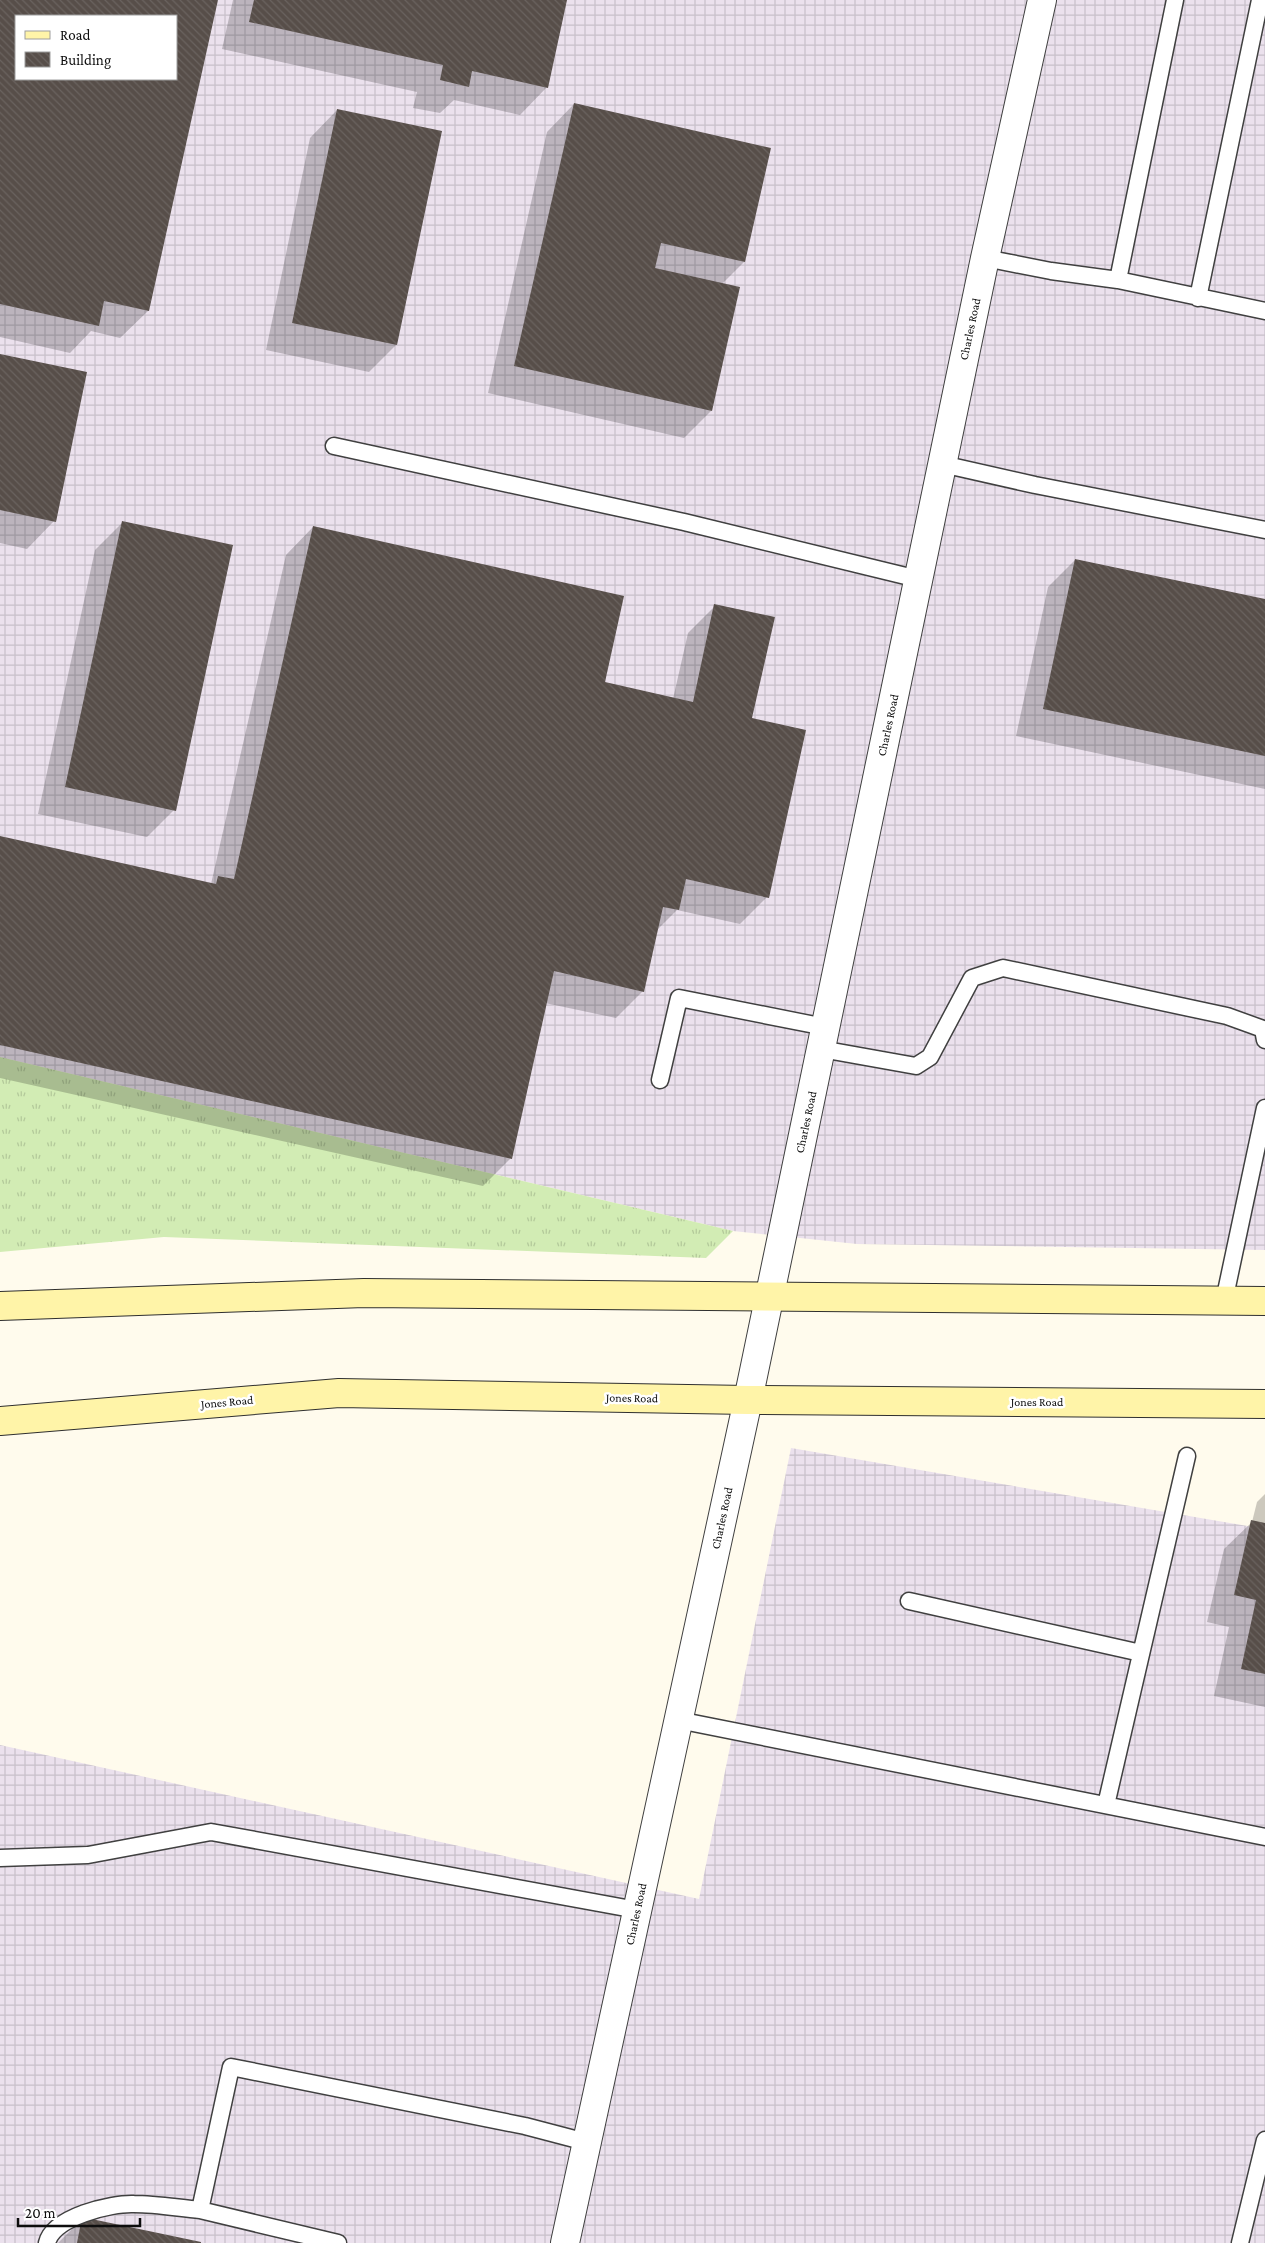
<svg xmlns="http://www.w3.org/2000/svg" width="1265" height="2243" viewBox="0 0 1265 2243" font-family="'Crimson Pro',serif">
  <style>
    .industrial { fill: url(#industrial-grid); fill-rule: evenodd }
    .grass { fill: url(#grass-tufts) }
    .shadow { fill: #0003; fill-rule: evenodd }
    .building { fill: url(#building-back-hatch); fill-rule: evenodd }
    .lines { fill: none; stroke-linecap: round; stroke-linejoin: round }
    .service-casing { stroke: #404040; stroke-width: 19 }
    .minor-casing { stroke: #404040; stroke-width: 30 }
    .secondary-casing { stroke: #2f2f2f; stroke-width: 30 }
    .service { stroke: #fff; stroke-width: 16 }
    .minor { stroke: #fff; stroke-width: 28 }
    .secondary { stroke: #fff4a8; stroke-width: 28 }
    .labels { text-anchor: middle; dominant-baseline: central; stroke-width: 5; stroke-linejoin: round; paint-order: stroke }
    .street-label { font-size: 12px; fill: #0d0d0d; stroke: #fff }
  </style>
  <defs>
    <pattern id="industrial-grid" width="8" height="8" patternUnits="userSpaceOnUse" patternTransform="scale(1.25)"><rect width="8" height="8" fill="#ebe1ed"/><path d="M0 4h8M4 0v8" fill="none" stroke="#c8c0ca"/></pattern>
    <pattern id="grass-tufts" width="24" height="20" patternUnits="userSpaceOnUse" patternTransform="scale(1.25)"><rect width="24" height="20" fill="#d2ecb4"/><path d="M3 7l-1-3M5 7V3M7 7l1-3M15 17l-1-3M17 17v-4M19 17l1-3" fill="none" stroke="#b3c99a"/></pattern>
    <pattern id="building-back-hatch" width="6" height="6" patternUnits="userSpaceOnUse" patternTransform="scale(1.25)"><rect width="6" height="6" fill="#574e49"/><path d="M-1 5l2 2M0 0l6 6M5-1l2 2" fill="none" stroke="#6a635f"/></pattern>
  </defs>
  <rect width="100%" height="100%" fill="#fffbed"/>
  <path class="industrial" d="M0,0H1265V1250L857,1244L733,1231L0,1057ZM16,16H176V79H16Z
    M791,1448L1265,1529V2243H0V1745L699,1899Z"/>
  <path class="grass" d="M0,1057L733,1231L706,1258L164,1237L0,1252Z"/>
  <path class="shadow" d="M0,0H217L148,311L120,338L91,331L70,353L0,337ZM16,16H176V79H16Z
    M233,0H566L547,87L520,115L454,100L440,113L413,108L417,92L222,49Z
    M574,104L744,262L722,284L711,411L684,438L488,393L547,132Z
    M337,110L396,345L369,372L266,350L310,138Z
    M0,356L54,521L27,549L0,543Z
    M122,523L174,810L147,837L38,814L95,550Z
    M313,527L604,683L673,699L688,633L715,606L751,719L767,897L740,924L677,910L657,930L643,991L616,1018L545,1003L511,1158L483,1186L0,1078V837L211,884L286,555Z
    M1075,560L1265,600V789L1016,736L1048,587Z
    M1265,1494V1707L1214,1696L1229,1627L1207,1622L1224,1549L1252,1522L1257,1502Z
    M83,2218L199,2243H58Z"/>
  <path class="building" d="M0,0H218L149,311L104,301L99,326L0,304ZM16,16H176V79H16Z
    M254,0H567L548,88L472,71L469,87L440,80L443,65L249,22Z
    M574,103L771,148L745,262L661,243L655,268L740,287L712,411L514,366Z
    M337,109L442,131L397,345L292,323Z
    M0,354L87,372L56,522L0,510Z
    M122,521L233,545L176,811L65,787Z
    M313,526L624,596L605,682L693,702L714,604L775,617L752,718L806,730L769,898L686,879L679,910L663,907L644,992L554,971L512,1159L0,1045V836L216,884L218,876L234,879Z
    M1075,559L1265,599V756L1043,709Z
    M1251,1520L1265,1523V1674L1241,1669L1256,1600L1234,1595Z
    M82,2217L201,2242V2243H77Z"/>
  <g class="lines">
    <defs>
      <path id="service" d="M985,258L1051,271L1118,280L1265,311
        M1118,280L1175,0
        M1198,298L1260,0
        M334,446L684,522L918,579
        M942,464L1035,485L1265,530
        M821,1049L916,1066L930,1057L972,978L1003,968L1227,1016L1263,1029L1265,1040
        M660,1080L679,998L825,1027
        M1224,1301L1265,1108
        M909,1601L1141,1653
        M678,1720L1265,1837
        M1106,1805L1187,1456
        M0,1858L88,1855L211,1832L637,1910
        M47,2243C53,2217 111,2203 134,2204C156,2204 178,2208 200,2210
        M338,2243L200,2210L231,2067L525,2126L586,2142
        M1240,2243L1265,2140"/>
      <path id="minor" d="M565,2243L748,1400L985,258L1042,0"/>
      <path id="secondary" d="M0,1306L364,1293L1265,1301
        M0,1421L339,1393L748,1400L1265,1404"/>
    </defs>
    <use href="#service" class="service-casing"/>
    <use href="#minor" class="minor-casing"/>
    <use href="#secondary" class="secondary-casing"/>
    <use href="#service" class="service"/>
    <use href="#minor" class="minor"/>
    <use href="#secondary" class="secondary"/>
  </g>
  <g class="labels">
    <g class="street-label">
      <text transform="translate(970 329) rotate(-78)">Charles Road</text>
      <text transform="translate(888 725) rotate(-78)">Charles Road</text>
      <text transform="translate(806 1122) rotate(-78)">Charles Road</text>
      <text transform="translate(632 1398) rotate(1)">Jones Road</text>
      <text transform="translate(227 1402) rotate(-5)">Jones Road</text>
      <text x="1037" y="1402">Jones Road</text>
      <text transform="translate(722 1518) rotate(-78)">Charles Road</text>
      <text transform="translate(636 1914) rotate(-78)">Charles Road</text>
    </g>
  </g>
  <rect x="15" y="15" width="162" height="65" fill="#ffffff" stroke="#9e9e9e"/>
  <rect x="25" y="31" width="25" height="8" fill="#fff4a8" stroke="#9e9e9e"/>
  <text x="60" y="40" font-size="15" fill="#0d0d0d">Road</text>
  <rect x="25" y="52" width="25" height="15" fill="url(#building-back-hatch)" stroke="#9e9e9e"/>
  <text x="60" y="65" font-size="15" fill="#0d0d0d">Building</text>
  <path d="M18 2218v8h122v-8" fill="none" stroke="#0d0d0d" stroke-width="2.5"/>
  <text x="25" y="2218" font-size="15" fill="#0d0d0d" stroke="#ffffff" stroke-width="4" paint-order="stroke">20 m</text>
</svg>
